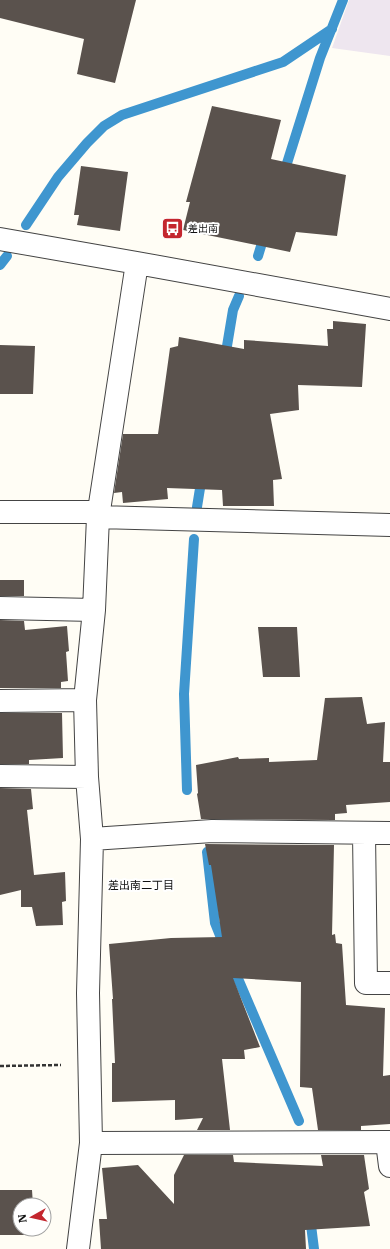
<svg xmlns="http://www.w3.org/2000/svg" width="390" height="1249" viewBox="0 0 390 1249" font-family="'IBM Plex Serif','Noto Sans JP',serif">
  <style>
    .industrial { fill: #eee6ef }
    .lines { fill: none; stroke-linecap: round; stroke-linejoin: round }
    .stream { stroke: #3f96cf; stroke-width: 10 }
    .building { fill: #5a524d }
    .minor-casing { stroke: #444; stroke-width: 24 }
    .path { stroke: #333; stroke-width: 2.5; stroke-dasharray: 4 2; stroke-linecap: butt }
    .minor { stroke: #fff; stroke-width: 22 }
    .labels { text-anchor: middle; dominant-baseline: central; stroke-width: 4; stroke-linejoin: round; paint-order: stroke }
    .poi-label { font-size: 10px; fill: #111; stroke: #fff; text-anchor: start }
    .neighbourhood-label { font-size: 11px; fill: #111; stroke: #fff }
  </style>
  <rect width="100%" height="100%" fill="#fffdf5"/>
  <path class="industrial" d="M349,0H390V56L332,48Z"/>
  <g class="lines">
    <path class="stream" d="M283,176L320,58L343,0
      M26,225L58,177L87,143L104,126L122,115L283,62L332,29
      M258,256L265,233
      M0,265L7,256
      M225,358L233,310L239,296
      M197,507L202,476
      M187,790L184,694L194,539
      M207,852L215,923L225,948
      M233,967L299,1121
      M310,1217L314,1249"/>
  </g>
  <path class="building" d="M0,0H136L115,83L77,74L84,39L0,18Z
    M212,106L281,120L271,159L346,175L337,236L296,232L290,252L183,230L190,202H186Z
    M81,166L128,172L120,231L77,225L79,215H74Z
    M333,321L366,324L362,387L298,385L299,410L270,414L282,479L273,480L274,506H223L222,490L167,488L168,499L123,503L122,492L114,493L123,434H158L170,348L178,346L179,337L244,349V340L328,346L327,329H333Z
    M0,345L35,346L33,394H0Z
    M0,580H24V596H0Z
    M0,620L24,621L25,630L67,626L69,651L66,652L68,681L61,682V688H0Z
    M258,627H297L300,677H263Z
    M362,697L367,724L385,722L383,762H390V802L346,805L347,813L335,814V820L201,819L197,794L198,793L196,765L238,757L239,759L269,758V762L317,760L325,698Z
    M0,713H62L63,758L29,760V764H0Z
    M0,788L31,789L33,809L27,810L34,875L65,872L66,901L62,902L63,925L36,926L32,907H21V890L0,895Z
    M205,844L334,845L332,935L335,934L336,943L342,944L346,1005L385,1008L383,1076L390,1075V1124L361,1126V1130H318L312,1088L300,1087L301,982L233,978L260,1047L244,1050L245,1059H222L230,1130H197L203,1118L175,1120V1100L112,1102V1063H115L112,999H113L109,944L171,938L222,937L211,865H209Z
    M184,1155H233L234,1162L323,1166L321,1155H364L369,1189L364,1192L370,1226L305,1230L306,1249H101L99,1219H107L102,1168L138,1165L174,1204V1175Z
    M0,1190H32L33,1205H20V1229H35L36,1235H0Z"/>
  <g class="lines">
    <defs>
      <path id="minor" d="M0,239L137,263L390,309
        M0,512H98
        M98,517L390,525
        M0,608L94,610
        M0,701L85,700
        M0,776L87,777
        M364,833L366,983H390
        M92,839L212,831L390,833
        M387,1142L390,1166
        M91,1143L390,1142
        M78,1249L91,1143L88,993L92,839L87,777L85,700L94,610L98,517L137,263"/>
    </defs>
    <use href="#minor" class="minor-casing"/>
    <path class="path" d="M0,1066L61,1065"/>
    <use href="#minor" class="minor"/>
  </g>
  <defs>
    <symbol id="bus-square" viewBox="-11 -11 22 22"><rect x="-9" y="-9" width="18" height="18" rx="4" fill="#c4262e" stroke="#fff"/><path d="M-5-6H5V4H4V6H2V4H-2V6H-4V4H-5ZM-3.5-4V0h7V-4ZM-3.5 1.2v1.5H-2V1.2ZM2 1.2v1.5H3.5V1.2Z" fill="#fff"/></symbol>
  </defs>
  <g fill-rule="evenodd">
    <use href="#bus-square" x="160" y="216" width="25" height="25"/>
  </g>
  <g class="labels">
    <g class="poi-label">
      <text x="188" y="228">差出南</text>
    </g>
    <g class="neighbourhood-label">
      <text x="141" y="885">差出南二丁目</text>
    </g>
  </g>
  <g transform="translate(32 1217) rotate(262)"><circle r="19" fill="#ffffff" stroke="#a0a0a0"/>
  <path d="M0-3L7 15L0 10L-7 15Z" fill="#c4262e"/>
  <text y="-6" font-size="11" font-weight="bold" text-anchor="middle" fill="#111111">N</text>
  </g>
</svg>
